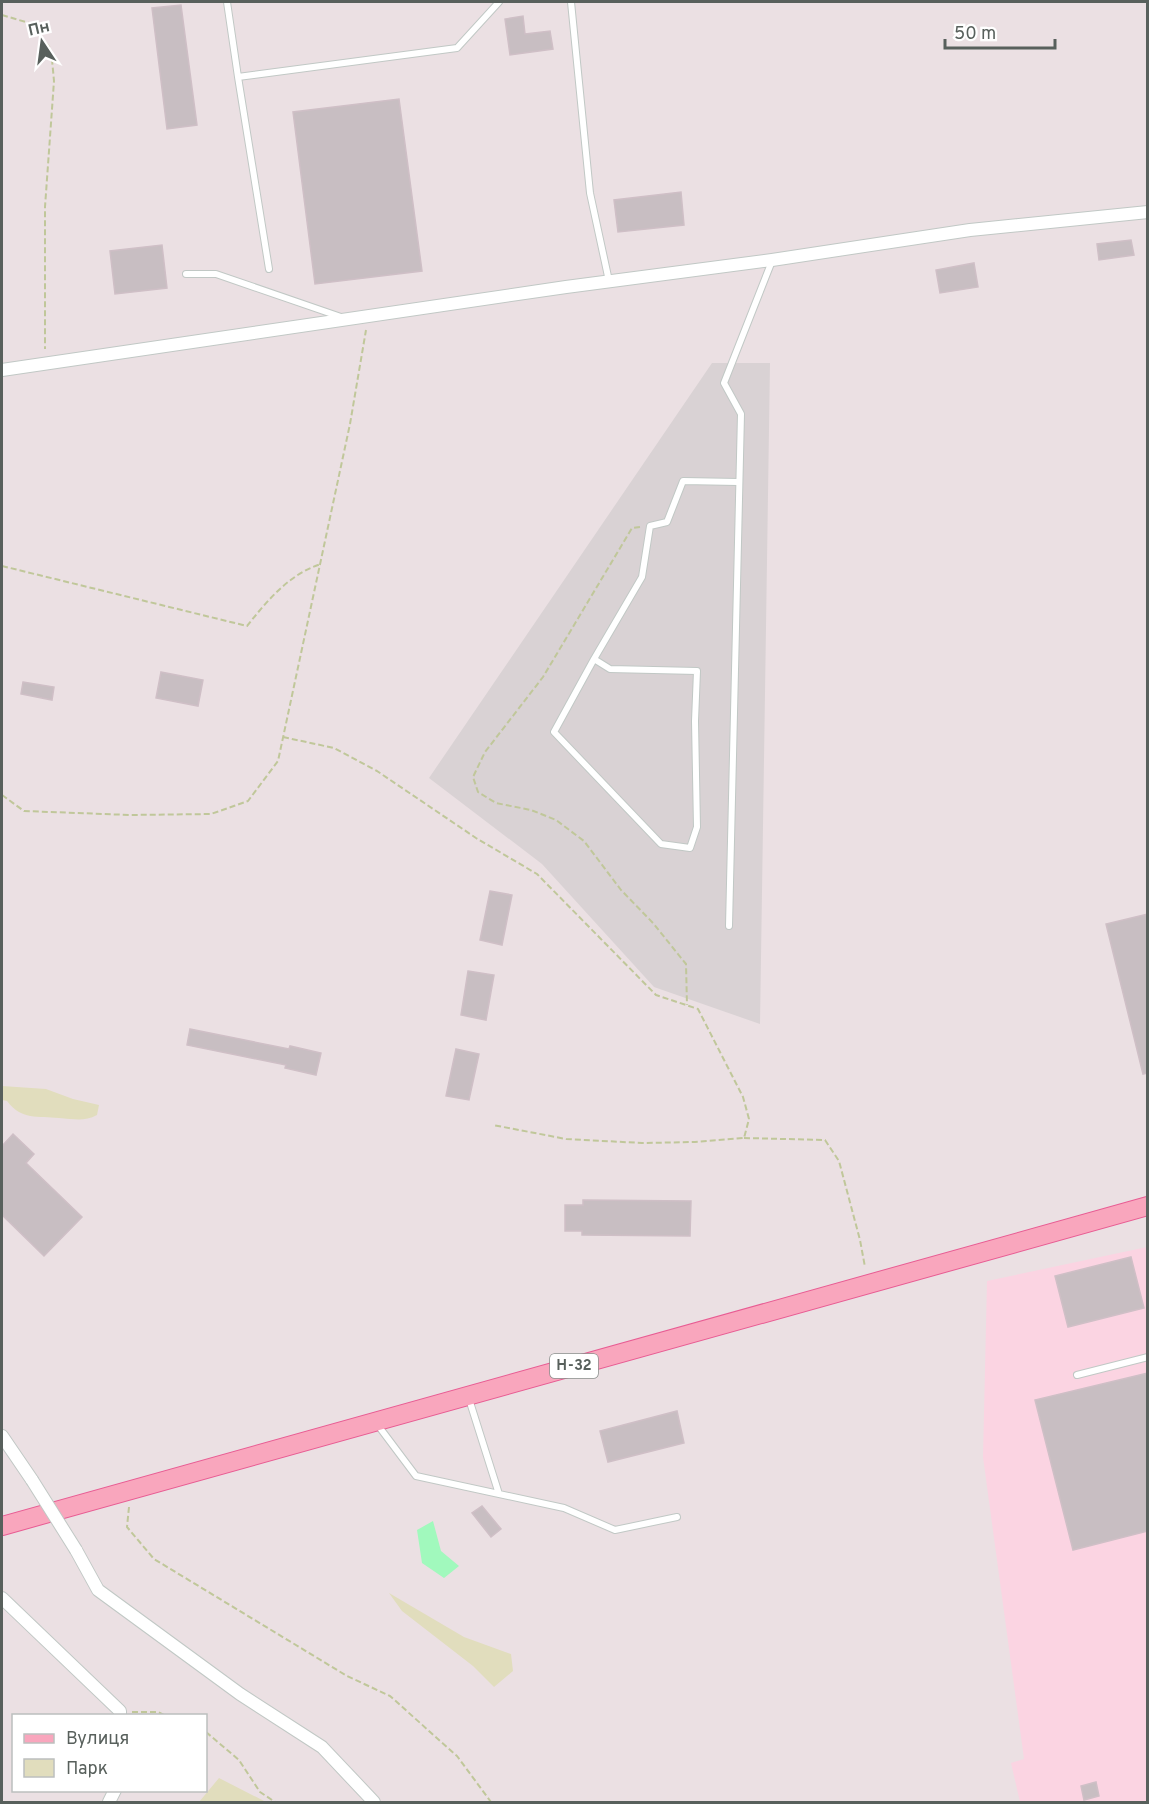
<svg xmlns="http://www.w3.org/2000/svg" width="1149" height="1804" viewBox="0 0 1149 1804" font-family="Overpass,sans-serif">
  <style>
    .commercial { fill: #fbd4e2 }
    .industrial { fill: #d9d2d4 }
    .green { fill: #e1ddbd }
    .water { fill: #a1f9bd }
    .building { fill: #c8bec2; stroke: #cfbfc6; stroke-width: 1.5 }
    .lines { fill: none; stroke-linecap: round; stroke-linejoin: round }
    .lane-casing { stroke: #c1c8c5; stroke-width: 8 }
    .street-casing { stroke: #c1c8c5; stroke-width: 14 }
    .primary-casing { stroke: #e85c93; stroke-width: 20 }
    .path { stroke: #c0c79a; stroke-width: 2; stroke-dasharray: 6 3; stroke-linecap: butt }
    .lane { stroke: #fff; stroke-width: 6 }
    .street { stroke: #fff; stroke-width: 12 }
    .primary { stroke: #f9a6bd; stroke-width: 18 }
    .street-bridge-casing { stroke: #c1c8c5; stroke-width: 14; stroke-linecap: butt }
    .street-bridge { stroke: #fff; stroke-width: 12 }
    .labels { text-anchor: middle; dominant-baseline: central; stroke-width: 6; stroke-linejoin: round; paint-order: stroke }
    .shield { fill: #fff; stroke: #8a908d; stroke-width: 1.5 }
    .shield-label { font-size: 15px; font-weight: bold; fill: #58605c }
  </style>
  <rect width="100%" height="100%" fill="#ebe0e3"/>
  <path class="commercial" d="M1147,1247V1802H1020L1011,1763L1024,1759L983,1457L987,1281Z"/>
  <path class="industrial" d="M712,363H770L760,1024L654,987L542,864L429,778Z"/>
  <path class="green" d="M2,1086L46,1089L73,1099L99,1105L97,1115C84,1122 74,1119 59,1118C38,1116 21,1120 7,1101L2,1100Z
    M389,1593L464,1637L511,1654L513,1671L494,1687L473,1666L402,1611Z
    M219,1778L266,1802H199Z"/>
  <path class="water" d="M433,1521L441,1551L459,1566L444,1578L422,1563L417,1530Z"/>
  <path class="building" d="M181,5L197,125L167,129L152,8Z
    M523,16L525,34L550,31L553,49L510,55L505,19Z
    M399,99L422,271L315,284L293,112Z
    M681,192L684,225L618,232L614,200Z
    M1131,240L1134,255L1099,260L1097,244Z
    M162,245L167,288L115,294L110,251Z
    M974,263L978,287L940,293L936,270Z
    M161,672L203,680L198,706L156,698Z
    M23,682L54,687L52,700L21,694Z
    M490,891L512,895L502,945L480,940Z
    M1148,914V1073L1143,1074L1106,924Z
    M468,971L494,975L486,1020L461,1015Z
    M190,1029L289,1049L290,1046L321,1053L316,1075L285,1068L286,1065L187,1045Z
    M456,1049L479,1054L469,1100L446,1096Z
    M13,1134L34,1154L26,1163L82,1217L44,1256L2,1215V1146Z
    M583,1200L691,1201L690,1236L582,1235V1231H565V1205H583Z
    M1131,1257L1144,1308L1068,1327L1055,1276Z
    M1148,1373V1531L1073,1550L1035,1400Z
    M677,1411L684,1443L608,1462L600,1431Z
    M482,1506L501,1529L491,1537L472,1513Z
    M1096,1782L1099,1796L1084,1800L1081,1786Z"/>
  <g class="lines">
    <defs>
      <path id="lane" d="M227,2L238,77L457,48L499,2
        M571,2L590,193L609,281
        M238,77L269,269
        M186,274H216L341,317
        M594,659L554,732L661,844L690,848L697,827L695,721L697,671L610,669L594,659L642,577L650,526L667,522L683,481L738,482
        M729,926L741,414L724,383L772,261
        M1077,1375L1148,1357
        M469,1399L499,1494
        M377,1424L416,1476L564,1508L615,1530L677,1517"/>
      <path id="street" d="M2,370L566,287L772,260L970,230L1148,212
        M2,1436L32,1480
        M76,1550L98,1590L240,1694L322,1747L374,1802
        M2,1598L120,1711V1716
        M109,1802L115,1790"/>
      <path id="primary" d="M2,1526L1148,1206"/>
    </defs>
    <use href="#lane" class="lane-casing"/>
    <use href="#street" class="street-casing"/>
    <use href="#primary" class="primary-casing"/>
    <path class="path" d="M2,15L29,23L51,49L54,81L45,207V349
      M640,527L632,528L543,677L485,752L473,777L478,792L496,803L531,810L556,820L584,841L621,890L653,923L686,964L687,1005
      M2,566L247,626C267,601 289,574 321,564
      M283,737L334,748L377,771L476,838L537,874L656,995L698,1009L743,1097L749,1119L744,1138L695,1142L642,1143L566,1139L493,1125
      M2,795L24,811L130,815L211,814L248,801L278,761L350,424L366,330
      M744,1138L825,1140L839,1161L860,1240L865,1267
      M129,1507L127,1527L154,1559L347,1676L390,1696L457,1756L491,1802
      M132,1712H158L166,1716
      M206,1732L239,1760L260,1792L275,1802"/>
    <use href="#lane" class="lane"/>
    <use href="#street" class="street"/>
    <use href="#primary" class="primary"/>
    <defs>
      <path id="street-bridge" d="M32,1480L76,1550"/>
    </defs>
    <use href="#street-bridge" class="street-bridge-casing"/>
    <use href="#street-bridge" class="street-bridge"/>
  </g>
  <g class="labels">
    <rect class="shield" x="550" y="1354" width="48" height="24" rx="4.5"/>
    <g class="shield-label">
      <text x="574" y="1366">Н-32</text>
    </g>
  </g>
  <rect width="1149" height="1804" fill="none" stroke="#58605c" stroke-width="6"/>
  <rect x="12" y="1714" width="195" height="78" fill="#ffffff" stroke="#bcbfbe" stroke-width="1.5"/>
  <rect x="24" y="1734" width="30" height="9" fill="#f9a6bd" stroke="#bcbfbe" stroke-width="1.5"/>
  <text x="66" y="1744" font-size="18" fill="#58605c">Вулиця</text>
  <rect x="24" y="1759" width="30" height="18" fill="#e1ddbd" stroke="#bcbfbe" stroke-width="1.5"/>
  <text x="66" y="1774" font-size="18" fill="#58605c">Парк</text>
  <g transform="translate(42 42) rotate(347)" stroke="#ffffff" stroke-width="4.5" paint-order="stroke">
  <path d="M0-4.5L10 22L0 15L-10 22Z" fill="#58605c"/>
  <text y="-9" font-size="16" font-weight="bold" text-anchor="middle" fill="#58605c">Пн</text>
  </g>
  <path d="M945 39v9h110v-9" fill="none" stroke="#58605c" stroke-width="3"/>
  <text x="954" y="39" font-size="18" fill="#58605c" stroke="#ffffff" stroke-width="4.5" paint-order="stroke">50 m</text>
</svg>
